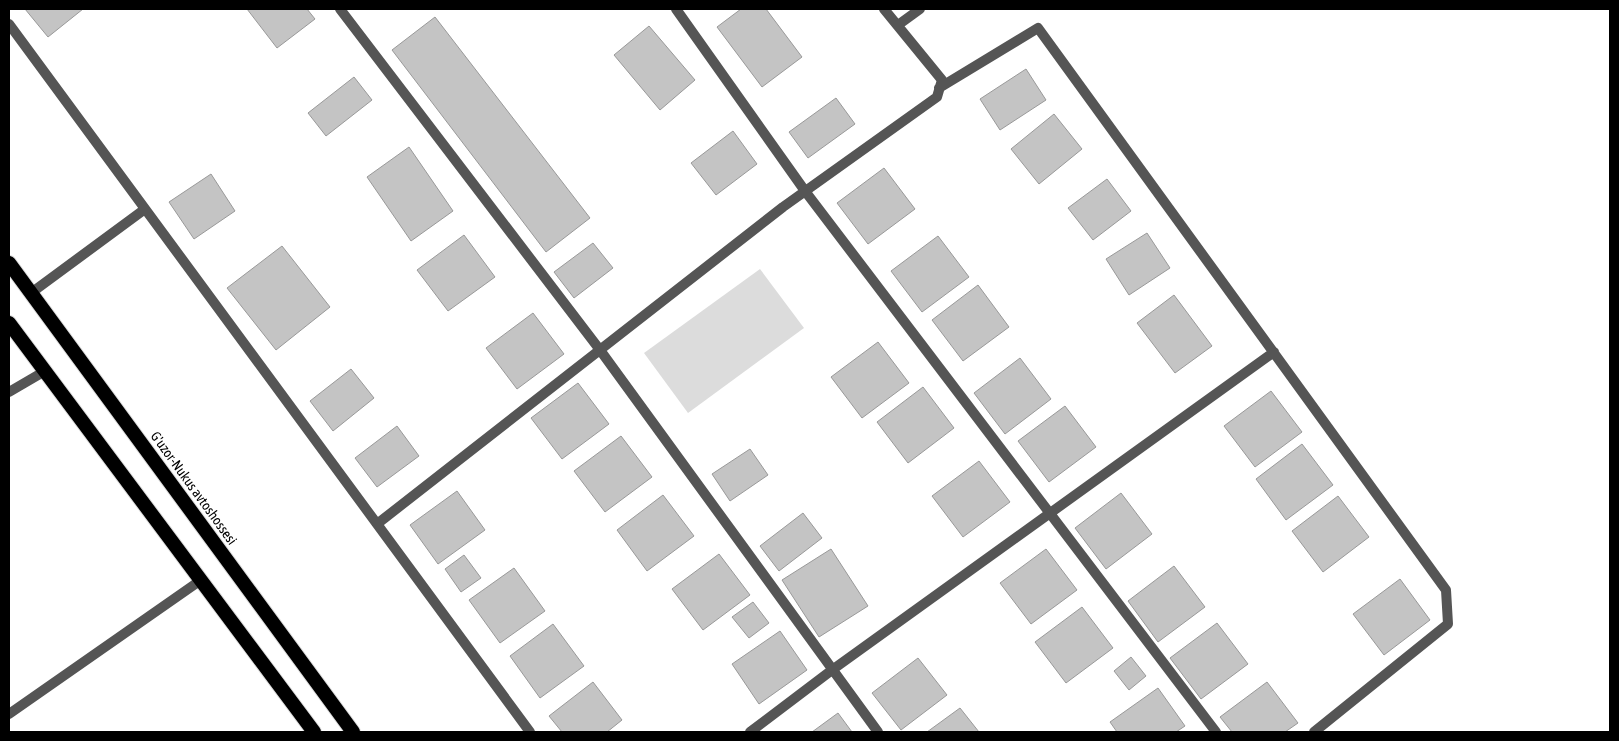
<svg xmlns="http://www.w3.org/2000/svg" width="1619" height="741" viewBox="0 0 1619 741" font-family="'Asap Condensed',sans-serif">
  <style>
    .green { fill: #dcdcdc }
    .building { fill: #c4c4c4; stroke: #999 }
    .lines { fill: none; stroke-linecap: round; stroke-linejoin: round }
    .trunk-casing { stroke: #dbdbdb; stroke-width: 16 }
    .service { stroke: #555; stroke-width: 10 }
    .trunk { stroke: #000; stroke-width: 14 }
    .labels { text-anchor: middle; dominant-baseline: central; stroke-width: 4.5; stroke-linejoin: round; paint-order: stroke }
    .street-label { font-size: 14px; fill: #000; stroke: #fff }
  </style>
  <rect width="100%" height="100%" fill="#fff"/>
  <path class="green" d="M760,269L804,328L688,413L644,353Z"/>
  <path class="building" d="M25,9H83L48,37Z
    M247,9H307L315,19L277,48Z
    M741,9H766L802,57L762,87L717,27Z
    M435,17L590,218L546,252L392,50Z
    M649,26L695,80L660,110L614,55Z
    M1026,69L1046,100L1000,130L980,99Z
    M354,77L372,100L326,136L308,113Z
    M836,98L855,124L808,158L789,132Z
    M1054,114L1082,149L1039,184L1011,149Z
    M733,131L757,164L716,195L691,163Z
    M409,147L453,211L411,241L367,177Z
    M884,168L915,209L868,244L837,203Z
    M211,174L235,211L194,239L169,202Z
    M1107,179L1131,211L1093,240L1068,208Z
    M1147,233L1170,268L1129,295L1106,259Z
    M464,235L495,277L448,311L417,270Z
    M938,236L969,277L922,312L891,271Z
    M593,243L613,268L574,298L554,272Z
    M282,246L330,307L276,350L227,288Z
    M978,285L1009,327L963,361L932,320Z
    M1174,295L1212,346L1175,373L1137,323Z
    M533,313L564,354L517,389L486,348Z
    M878,342L909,383L862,418L831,377Z
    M1020,358L1051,399L1005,434L974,393Z
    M351,369L374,398L333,431L310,401Z
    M578,383L609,424L562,459L531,418Z
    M923,387L954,428L908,463L877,422Z
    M1271,391L1302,432L1255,467L1224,426Z
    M1065,406L1096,447L1049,482L1018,441Z
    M397,426L419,456L377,487L355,458Z
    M621,436L652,477L605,512L574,471Z
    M1302,444L1333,485L1286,520L1256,479Z
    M750,449L768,475L730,501L712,474Z
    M979,461L1010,502L963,537L932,496Z
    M457,491L485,530L438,564L410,525Z
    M1121,493L1152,534L1106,569L1075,528Z
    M663,495L694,536L647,571L617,530Z
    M1338,496L1369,537L1323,572L1292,531Z
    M803,513L822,538L779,571L760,546Z
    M831,549L868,606L819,637L782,580Z
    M1046,549L1077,590L1031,624L1000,583Z
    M719,554L750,595L703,630L672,589Z
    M464,555L481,578L461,592L445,569Z
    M1174,566L1205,607L1158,642L1128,601Z
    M514,568L545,611L500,643L469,600Z
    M1400,579L1430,620L1384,655L1353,614Z
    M753,602L769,623L749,638L732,617Z
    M1082,607L1113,648L1066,683L1035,642Z
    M1217,623L1248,664L1201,699L1170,658Z
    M553,624L584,666L540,698L510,656Z
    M780,631L807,670L759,704L732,664Z
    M1131,657L1146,676L1129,690L1114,671Z
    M918,658L947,695L901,730L872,693Z
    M593,682L622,720L607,732H562L549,716Z
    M1267,682L1298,723L1285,732H1232L1220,717Z
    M1158,688L1185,726L1176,732H1117L1110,722Z
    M960,708L979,732H927Z
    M838,713L852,732H812Z"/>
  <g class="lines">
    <defs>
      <path id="trunk" d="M9,263L353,732
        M9,323L314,732"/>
    </defs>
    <use href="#trunk" class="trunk-casing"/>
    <path class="service" d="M340,9L600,350L878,732
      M676,9L805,191L1216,732
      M9,24L377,524
      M898,25L920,9
      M939,88L1038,28L1446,590L1448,624L1314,732
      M31,293L145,209
      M9,392L45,371
      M9,714L201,580
      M530,732L377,524L783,207L937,97L942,80L884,9
      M750,732L832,670L1274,352"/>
    <use href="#trunk" class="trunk"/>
  </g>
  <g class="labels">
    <g class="street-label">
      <text transform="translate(194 488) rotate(54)">G'uzor-Nukus avtoshossesi</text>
    </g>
  </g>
  <rect width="1619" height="741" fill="none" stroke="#000000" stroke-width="20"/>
</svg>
